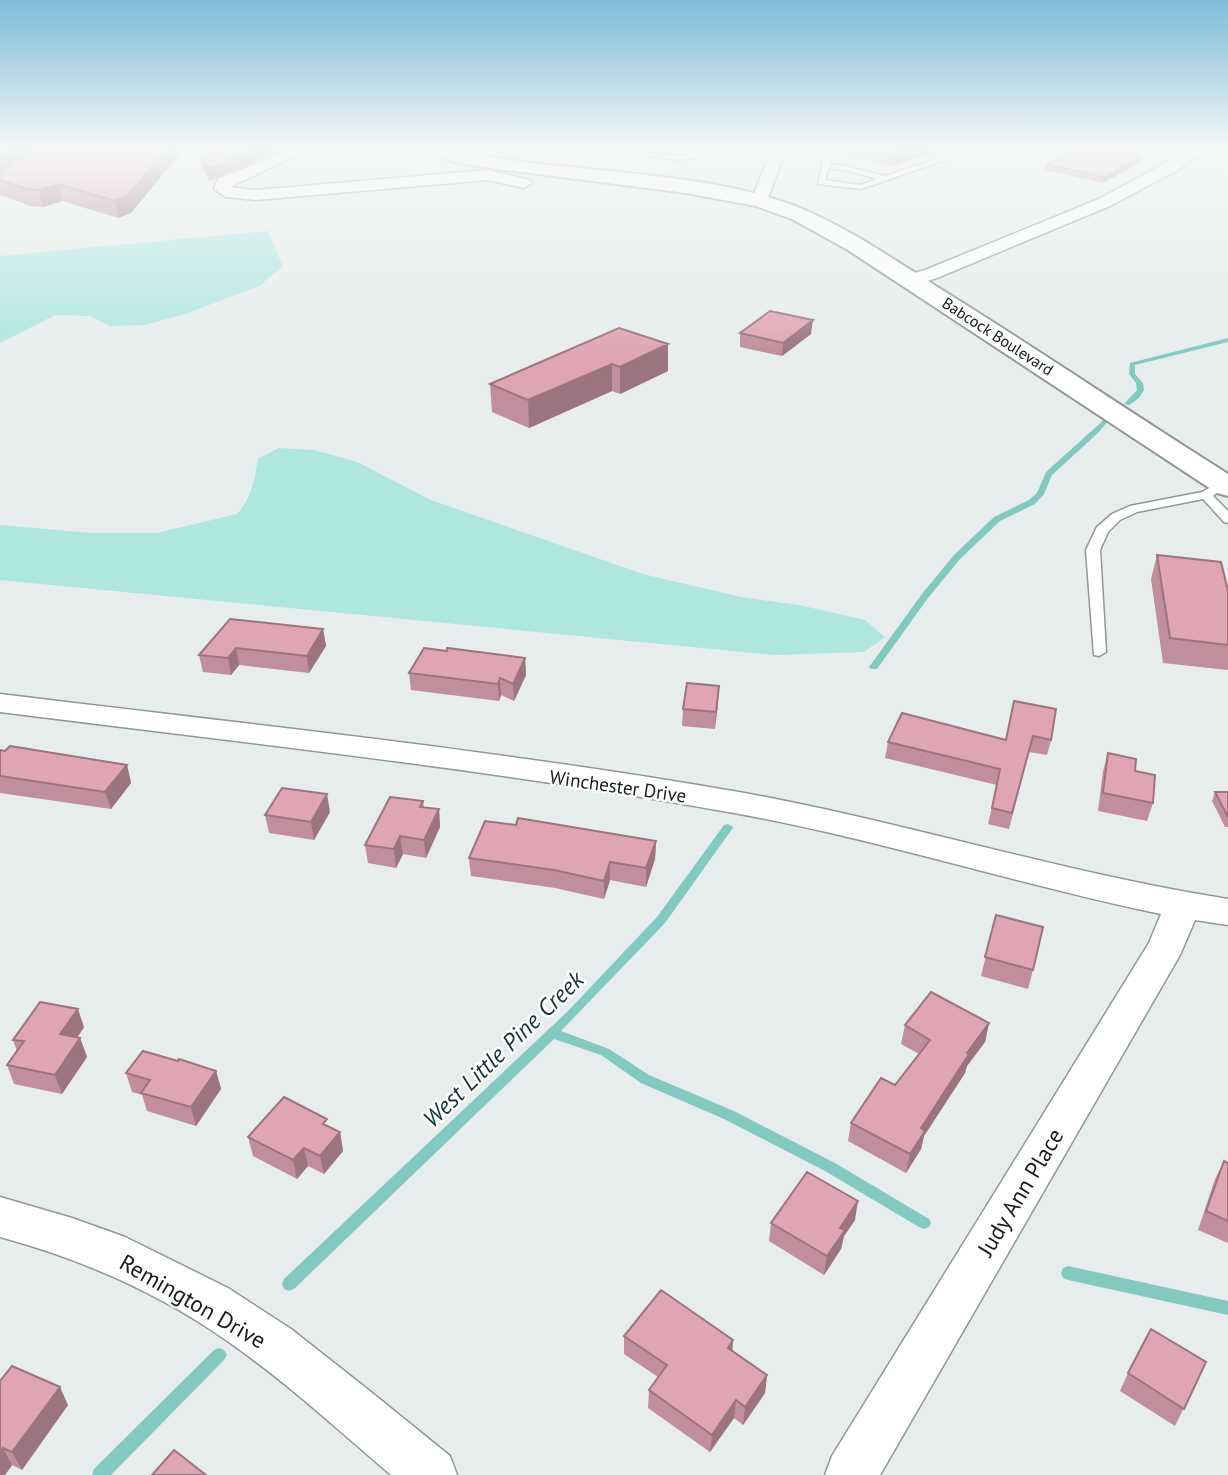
<svg xmlns="http://www.w3.org/2000/svg" width="1228" height="1475" viewBox="0 0 1228 1475" font-family="'PT Sans',sans-serif">
  <style>
    .green { fill: #b0e6e0 }
    .lines { fill: none; stroke-linecap: round; stroke-linejoin: round }
    .stream { fill: #83c9c2; fill-rule: evenodd }
    .service-casing { stroke: #919796; stroke-width: 3 }
    .minor-casing { stroke: #919796; stroke-width: 3 }
    .tertiary-casing { stroke: #919796; stroke-width: 4 }
    .service { fill: #fff; fill-rule: evenodd }
    .minor { fill: #fff; fill-rule: evenodd }
    .tertiary { fill: #fff; fill-rule: evenodd }
    .wall { fill: #c08e9c }
    .shaded-wall { fill: #9c747f }
    .building { fill: #dfa5b5; stroke: #9c747f; stroke-width: 2 }
    .labels { text-anchor: middle; dominant-baseline: central; stroke-width: 5; stroke-linejoin: round; paint-order: stroke }
    .far-street-label { font-size: 16px; fill: #181a1a; stroke: #fff }
    .street-label { font-size: 19px; fill: #181a1a; stroke: #fff }
    .near-street-label { font-size: 23px; fill: #181a1a; stroke: #fff }
    .near-water-label { font-size: 24px; font-style: italic; fill: #103330; stroke: #fff }
  </style>
  <rect width="100%" height="100%" fill="#e6edec"/>
  <path class="green" d="M268,231L283,267L259,286L185,314L145,325L110,326L90,316L55,315L0,343V256Z
    M279,448L314,450L357,462L431,500L643,574L741,597L799,605L865,620L885,637L864,652L775,655L0,580V525L92,533H157L237,514C251,499 255,479 258,459Z"/>
  <g class="lines">
    <path class="stream" d="M1228,338V342L1135,365V374L1143,383L1144,390L1139,398L1129,405L1124,404L1137,390L1136,383L1129,374L1130,363Z
      M1107,417L1110,419L1099,432L1052,475L1044,494L1035,504L1000,521L960,559L928,598L877,669H871L869,667L922,594L954,555L994,517L1029,500L1037,493L1046,472Z
      M728,824L733,827L732,829L665,923L561,1031L609,1049L649,1075L734,1111L835,1163L929,1219L931,1223L929,1227L924,1229L919,1227L825,1171L724,1119L641,1083L601,1055L554,1039L294,1289L289,1291L284,1289L282,1284L284,1279L568,1011L657,917L724,825Z
      M1068,1266L1228,1301V1315L1068,1280L1063,1278L1061,1273L1063,1268Z
      M219,1348L224,1350L227,1355L224,1360L111,1475H92L94,1469L214,1350Z"/>
    <defs>
      <path id="service" d="M593,149L680,156L689,154L695,149H703L694,158L680,160Z
        M776,149L826,152V149H834L830,164L846,166L885,176L966,149H977L861,189L818,184L824,156L779,152ZM828,169L846,170L877,179L860,185L825,180Z
        M1215,485L1221,489L1213,496L1228,511V523L1224,522L1203,499L1137,512L1120,520L1108,532L1100,550L1106,652L1099,656L1094,655L1086,550L1097,527L1112,514L1130,506L1202,492Z"/>
      <path id="minor" d="M291,149L319,150L317,153L291,158L230,187L256,190L488,170L530,180L532,183L524,188L488,180L256,200L226,197L214,189L218,179Z
        M772,149H786L767,201L765,204H753L751,201Z
        M1191,149H1208L1176,171L1110,206L937,278L910,286L901,280L903,276L925,270L1099,199Z
        M0,694C244,724 490,749 733,791C899,820 1061,873 1228,899V925L1195,920L1180,955L880,1475H825L832,1456L1149,943L1161,914C1017,884 878,839 734,813C491,769 245,743 0,712Z
        M0,1197L72,1218L125,1237L228,1288L291,1329L371,1392L450,1456L457,1475H391C337,1429 284,1380 226,1340C157,1292 81,1259 0,1237Z"/>
      <path id="tertiary" d="M427,149C462,149 496,159 531,163C615,173 731,177 807,211C853,231 896,261 939,288C1036,348 1131,413 1228,474V496L1217,493L848,250L792,219L756,206L686,193L482,167C466,164 438,161 427,149Z"/>
    </defs>
    <use href="#service" class="service-casing"/>
    <use href="#minor" class="minor-casing"/>
    <use href="#tertiary" class="tertiary-casing"/>
    <use href="#service" class="service"/>
    <use href="#minor" class="minor"/>
    <use href="#tertiary" class="tertiary"/>
  </g>
  <path class="wall" d="M0,149H183L131,213L118,218L62,201L43,207L31,206L0,195Z
    M215,149H284L209,181L203,169L201,158Z
    M321,149H382L383,155L321,151Z
    M842,149H941L892,166L842,153Z
    M1140,162L1103,183L1045,170L1046,164Z
    M740,333L811,334L782,356L740,347Z
    M668,344V371L620,394L612,391L529,428L492,412L490,384Z
    M1157,555L1228,591V670L1163,663L1151,579Z
    M323,629L326,646L309,673L239,665L231,675L203,672L199,655Z
    M525,658L526,675L514,701L501,695L499,701L411,690L409,673Z
    M1014,701L1051,740L1047,755L1029,752L1009,829L988,824L997,785L885,758L888,742L1006,740Z
    M718,703L715,729L682,726L683,709Z
    M0,750L127,765L131,783L111,809L0,793Z
    M1108,753L1135,771L1153,803L1147,821L1098,811L1103,771Z
    M1215,792H1228V827H1225L1212,801Z
    M423,801L424,807L439,809L440,827L426,858L403,854L396,868L368,863L365,845Z
    M330,812L314,840L269,833L265,815Z
    M516,825L656,841L655,859L646,887L610,880L604,899L555,888L471,876L469,858Z
    M996,915L1033,970L1028,989L981,976Z
    M989,1023L985,1042L967,1066L965,1073L924,1136L921,1149L906,1173L848,1141L851,1123L895,1085L919,1054L901,1044L905,1025Z
    M84,1027L77,1038H80L87,1057L62,1094L14,1084L7,1065L17,1051L13,1040Z
    M178,1061L216,1071L221,1089L196,1126L147,1111L142,1095L132,1092L126,1073Z
    M340,1132L343,1151L324,1174L308,1166L297,1179L253,1156L248,1137Z
    M1224,1161L1228,1163V1243L1198,1230L1215,1179Z
    M855,1220L844,1236L841,1249L824,1275L769,1241L771,1223Z
    M624,1336L732,1351L767,1375L765,1393L743,1425L734,1418L710,1452L648,1408L649,1390L658,1377L624,1354Z
    M1206,1362L1175,1426L1120,1391L1128,1373Z
    M0,1381L68,1405L22,1470L12,1465L5,1475H0Z"/>
  <path class="shaded-wall" d="M9,149H41L0,173V154Z
    M167,149H183L131,213L118,218L115,201Z
    M256,149H284L209,181L207,169Z
    M894,149H941L892,166Z
    M1141,156L1140,162L1103,183L1104,177Z
    M58,184L62,201L43,207L38,190Z
    M813,320L811,334L782,356L783,343Z
    M668,344V371L620,394V367Z
    M612,364V391L529,428L528,400Z
    M323,629L326,646L309,673L307,656Z
    M236,648L239,665L231,675L228,658Z
    M525,658L526,675L514,701L513,684Z
    M500,678L501,695L499,701L498,684Z
    M719,686L718,703L715,729L716,712Z
    M127,765L131,783L111,809L105,792Z
    M327,794L330,812L314,840L311,822Z
    M439,809L440,827L426,858L424,840Z
    M400,836L403,854L396,868L394,849Z
    M656,841L655,859L646,887V868Z
    M610,862V880L604,899V881Z
    M78,1009L84,1027L67,1053L60,1034Z
    M989,1023L985,1042L967,1066L965,1073L924,1136L921,1149L906,1173L910,1154L921,1128L967,1053Z
    M80,1038L87,1057L62,1094L55,1075Z
    M216,1071L221,1089L196,1126L191,1107Z
    M340,1132L343,1151L324,1174L320,1156Z
    M304,1148L308,1166L297,1179L293,1160Z
    M858,1201L855,1220L844,1236L841,1249L824,1275L827,1256L840,1228Z
    M733,1340L732,1358L728,1348Z
    M767,1375L765,1393L743,1425L745,1407Z
    M60,1387L68,1405L22,1470L12,1452Z
    M736,1400L734,1418L710,1452L712,1435Z
    M3,1448L12,1465L5,1475H0V1452Z"/>
  <path class="building" d="M0,149H9L0,154Z
    M38,149H167L127,196L115,201L58,184L38,190L27,189L0,180V171Z
    M215,149H256L207,169L201,158Z
    M1081,149H1107L1141,156L1104,177L1046,164Z
    M770,311L813,320L783,343L740,333Z
    M619,328L668,344L620,367L612,364L528,400L490,384Z
    M1157,555L1221,562L1228,591V645L1170,638Z
    M230,619L323,629L307,656L236,648L228,658L199,655Z
    M424,648L447,651V648L525,658L513,684L500,678L498,684L409,673Z
    M687,683L719,686L716,712L683,709Z
    M1014,701L1056,709L1051,740L1033,736L1012,813L992,808L1000,769L888,742L902,713L1006,740Z
    M10,746L127,765L105,792L0,776V750L5,751Z
    M1108,753L1136,759L1135,771L1155,775L1153,803L1103,793Z
    M282,788L327,794L311,822L265,815Z
    M1215,792H1228V817Z
    M390,797L423,801L420,807L439,809L424,840L400,836L394,849L365,845Z
    M518,818L656,841L646,868L610,862L604,881L554,870L469,858L485,821L516,825Z
    M996,915L1043,927L1033,970L985,957Z
    M931,992L989,1023L967,1053L969,1054L921,1128L925,1131L910,1154L851,1123L881,1078L895,1085L930,1040L905,1025Z
    M40,1002L78,1009L60,1034L80,1038L55,1075L7,1065L24,1041L13,1040Z
    M143,1051L178,1061L179,1059L216,1071L191,1107L141,1093L150,1080L126,1073Z
    M284,1097L327,1119L323,1124L340,1132L320,1156L304,1148L293,1160L248,1137Z
    M1224,1161L1228,1163V1221L1206,1211Z
    M807,1172L858,1201L840,1228L845,1230L827,1256L771,1223Z
    M661,1290L733,1340L728,1348L767,1375L745,1407L736,1400L712,1435L649,1390L667,1365L624,1336Z
    M1151,1329L1206,1362L1184,1409L1128,1373Z
    M12,1366L60,1387L12,1452L3,1448L0,1452V1381Z
    M174,1450L206,1475H152Z"/>
  <linearGradient id="sky" x2="0" y2="1"><stop stop-color="#7fbcd9"/><stop offset="0.42" stop-color="#f4f7f6"/><stop offset="1" stop-color="#f4f7f6" stop-opacity="0"/></linearGradient>
  <rect width="1228" height="355" fill="url(#sky)"/>
  <g class="labels">
    <g class="far-street-label">
      <text transform="translate(998 336) rotate(33)">Babcock Boulevard</text>
    </g>
    <g class="street-label">
      <text transform="translate(618 786) rotate(8)">Winchester Drive</text>
    </g>
    <g class="near-street-label">
      <text transform="translate(1020 1192) rotate(-59)">Judy Ann Place</text>
      <text transform="translate(193 1301) rotate(30)">Remington Drive</text>
    </g>
    <g class="near-water-label">
      <text transform="translate(503 1049) rotate(-44)">West Little Pine Creek</text>
    </g>
  </g>
</svg>
